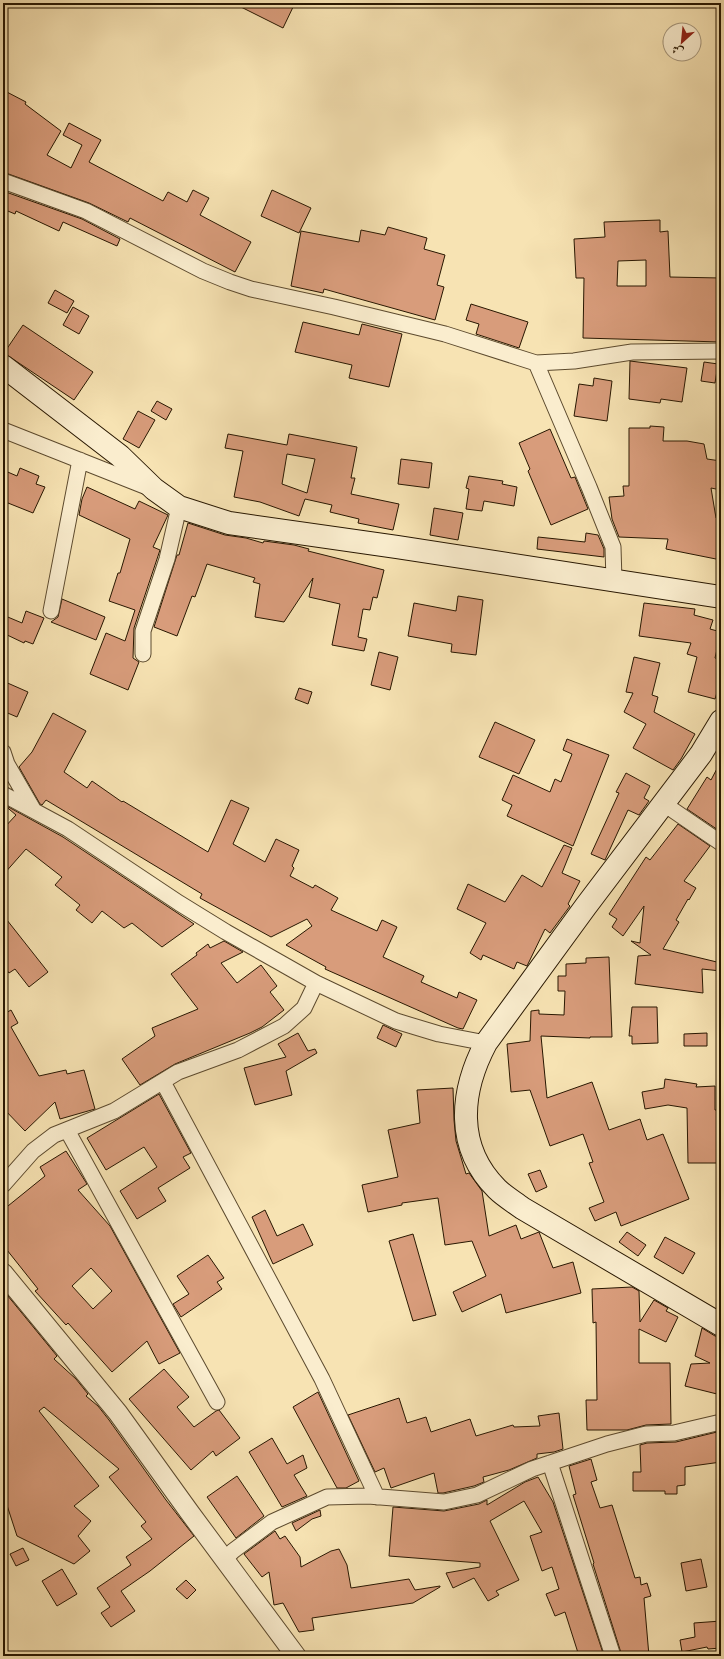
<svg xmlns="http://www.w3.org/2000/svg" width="724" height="1659" viewBox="0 0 724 1659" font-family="'Libre Bodoni',Amiri,serif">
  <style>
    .building { fill: #d89c7b; stroke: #281701; fill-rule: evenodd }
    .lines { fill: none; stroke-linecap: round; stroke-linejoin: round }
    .minor-casing { stroke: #5c4a2e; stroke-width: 17 }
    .tertiary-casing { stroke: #5c4a2e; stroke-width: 21 }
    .secondary-casing { stroke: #281701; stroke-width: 24 }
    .minor { stroke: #faedce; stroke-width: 15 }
    .tertiary { stroke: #faedce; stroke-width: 19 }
    .secondary { stroke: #faedce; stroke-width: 22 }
  </style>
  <rect width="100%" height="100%" fill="#f7e3b3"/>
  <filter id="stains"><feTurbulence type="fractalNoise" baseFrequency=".005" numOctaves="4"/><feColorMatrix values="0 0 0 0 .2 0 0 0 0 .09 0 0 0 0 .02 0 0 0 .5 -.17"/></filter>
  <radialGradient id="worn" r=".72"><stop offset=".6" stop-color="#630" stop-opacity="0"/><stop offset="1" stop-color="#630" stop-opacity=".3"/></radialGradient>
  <path class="building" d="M233,3H295L283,28Z
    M3,90L26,102L25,104L61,131L47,155L71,168L82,145L63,135L69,123L101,140L89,162L163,201L168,192L187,202L193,190L209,198L200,215L251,242L235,272L130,218L128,222L89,203L3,172Z
    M272,190L311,208L299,233L261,216Z
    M3,191L82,219L120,239L117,246L63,222L59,231L16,211L15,214L3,209Z
    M660,220V232L668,231L670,277L721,278V342L583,338L584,278H576L574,239L605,237L604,222ZM646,260V286H617L618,261Z
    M388,227L427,238L424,249L445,255L437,285L444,287L435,320L324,289L323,293L291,286L301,231L359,242L361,230L385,235Z
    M55,290L74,301L67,313L48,303Z
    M471,304L528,322L519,348L476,334L479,324L466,320Z
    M73,307L89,316L79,334L63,325Z
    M303,322L359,335L362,324L402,334L389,387L349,378L352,365L295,352Z
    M23,325L93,372L74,400L4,353Z
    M630,361L687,368L682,402L661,399L660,403L629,399Z
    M704,362L718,364L715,383L701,381Z
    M594,378L612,381L607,421L574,416L579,384L593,386Z
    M157,401L172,409L166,420L151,411Z
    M138,411L155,420L139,448L123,439Z
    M650,426L664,427L663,441H687L704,444L707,459L721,461V490L711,488L716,518L721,517V560L666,549L668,539L619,537L612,519L609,497L624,496L623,486H629V428H650Z
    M550,429L571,478L575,477L588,509L551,525L528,471L530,469L519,443Z
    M228,434L287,445L289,434L357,447L351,478H355L351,494L399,504L393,530L358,523L359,519L330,512L332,505L305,499L299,516L260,502L234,497L243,451L225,448ZM287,454L315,459L307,493L282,484Z
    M401,459L432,463L429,488L398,484Z
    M20,468L39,476L36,484L45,487L33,513L3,501V470L17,476Z
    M469,476L503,481L502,484L517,487L514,506L484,501L482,511L466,509L469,489L466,488Z
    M87,487L135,509L139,501L168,515L153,547L160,550L134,628L133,658L139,662L128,690L90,674L106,633L125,641L135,610L109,601L118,573H120L130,539L79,515L82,499Z
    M434,508L463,513L458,540L430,535Z
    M188,523L225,535L246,538L263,543L264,541L294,545L309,549L308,551L384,570L377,598L373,597L370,610L363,609L358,637L367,639L364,651L332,645L340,604L309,597L313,578L284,622L255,617L260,584L253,582L255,578L207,564L195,597L192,596L177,636L154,627L177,555H179Z
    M586,533L598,535L604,549V557L537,549L538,537L585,542Z
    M458,596L483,600L476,655L451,652L452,644L408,636L414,603L456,611Z
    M62,599L105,617L96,640L51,622L58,617Z
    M644,603L695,609L694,615L713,620L710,629L721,632L715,658L721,660V679L715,699L688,692L697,657L687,654L691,643L639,636Z
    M26,611L44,618L33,644L25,641L24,643L3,633V615L22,623Z
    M379,652L398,657L390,690L371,685Z
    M634,657L660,663L652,695L658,697L654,712L695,734L681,759L673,770L633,748L646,724L624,712L633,693L626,692Z
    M3,681L28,692L17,717L3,711Z
    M299,688L312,692L308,704L295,699Z
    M53,713L86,731L64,772L87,788L92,781L122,802L123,801L208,852L231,800L249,808L233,844L265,862L276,839L299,850L292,866L294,868L290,876L313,888L315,885L338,898L331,910L377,931L382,920L397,927L383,957L424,976L421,982L457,998L459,992L477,1000L463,1029L458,1028L325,969L326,967L286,945L312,926L307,919L271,937L200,898L202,894L46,800L42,805L40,804L19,767L32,752Z
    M495,722L535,740L519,774L479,757Z
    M567,739L609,755L573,846L507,816L512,805L502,800L513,775L550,792L555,779L561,782L572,754L563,750Z
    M721,761V832L687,809L707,777L711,780Z
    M626,773L650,786L644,798L649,801L639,815L628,810L605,860L591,854L619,793L616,792Z
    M3,804L63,837L194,924L162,947L132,923L124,928L102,911L92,923L76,910L80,905L55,885L62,877L26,849L3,875V829L16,815Z
    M678,824L710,846L684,881L696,888L689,900L688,899L676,920L679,922L663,949L721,963V971L702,969L703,993L635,984L638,956L651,955L631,941L640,943L644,906L623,936L612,927L617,919L609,914L646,857L650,860Z
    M564,845L572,848L562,873L580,881L568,904L570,906L550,933L545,929L527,966L517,962L514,969L483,955L481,960L470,953L486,923L457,909L468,884L505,902L522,875L542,887Z
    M3,915L48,972L29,987L15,969L9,973L3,965Z
    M224,941L243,952L221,963L237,983L261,965L277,986L270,992L284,1010L262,1027L250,1033L175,1064L140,1085L122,1059L155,1036L152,1028L198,1009L171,974L197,955L196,953L208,944L210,948Z
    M609,957L612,1037H590V1038L541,1036L547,1098L592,1082L609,1130L640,1119L647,1140L663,1134L689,1199L621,1226L616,1212L595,1221L589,1208L604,1202L589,1163L593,1162L583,1134L550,1146L530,1090L511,1092L507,1044L530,1041L531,1011L539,1010V1014L564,1015L565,991H558V976H566V964L586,963V958Z
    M632,1007H657L658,1043L632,1044V1036H629Z
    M11,1010L18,1023L11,1027L39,1076L66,1070L67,1074L84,1070L95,1109L60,1119L55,1102L25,1131L3,1108V1012L4,1014Z
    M383,1025L402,1034L396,1047L377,1038Z
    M298,1033L308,1051L315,1049L317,1053L286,1071L292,1095L255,1105L244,1068L286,1057L278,1044Z
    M707,1033V1046H684V1034Z
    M665,1079L697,1084L696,1087L715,1086V1110H717V1163H688L687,1108L668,1105L645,1109L642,1092L664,1088Z
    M453,1088L454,1120L456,1141L466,1174L469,1173L482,1191L489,1236L516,1225L521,1239L539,1232L553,1268L573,1262L581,1293L506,1313L501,1294L462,1312L453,1292L486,1276L472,1241L445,1245L438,1198L402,1203V1205L368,1212L362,1185L398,1177L388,1130L420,1123L417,1090Z
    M159,1094L191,1153L183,1157L190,1168L158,1188L166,1201L137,1219L120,1191L157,1167L144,1147L106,1170L87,1138Z
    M66,1151L87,1184L78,1190L110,1226L180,1353L159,1364L147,1341L112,1372L68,1323L66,1325L35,1291L38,1289L3,1245V1210L45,1176L40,1167ZM91,1268L112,1291L93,1309L72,1286Z
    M540,1170L547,1187L536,1192L528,1174Z
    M265,1210L277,1236L303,1224L313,1245L273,1264L252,1217Z
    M627,1232L646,1245L638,1256L619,1242Z
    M413,1234L436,1315L413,1321L389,1241Z
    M665,1237L695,1253L683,1274L654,1257Z
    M208,1255L224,1278L217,1282L222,1289L181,1317L173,1304L189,1294L177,1276Z
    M632,1287L639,1291L640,1322L654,1300L668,1308L666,1311L678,1317L666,1342L639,1329V1363H670L671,1424L646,1425L627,1430H587L586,1400H597L596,1322L593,1323L592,1289Z
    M3,1290L57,1356L54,1359L76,1379L88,1394L86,1396L98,1406L109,1420L166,1500L194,1536L150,1571L121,1591L135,1611L111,1627L101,1613L110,1607L97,1588L131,1565L126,1557L152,1539L141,1526L146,1522L109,1477L119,1469L44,1407L39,1411L99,1486L74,1506L91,1521L78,1536L90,1551L74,1564L17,1536L3,1493Z
    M702,1328L715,1336L721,1337V1395L685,1386L691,1364L710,1363L695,1356Z
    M164,1369L189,1397L177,1407L194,1427L216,1411L219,1410L240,1438L216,1456L213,1451L191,1470L129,1399Z
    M318,1392L359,1481L346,1488H337L293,1407Z
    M399,1398L407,1423L426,1417L431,1432L470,1419L476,1436L513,1425L514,1427L540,1426L538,1416L559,1413L563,1449L554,1452L537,1454V1458L509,1470L483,1477L484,1482L474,1486L443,1493H438L434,1473L391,1488L384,1468L375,1472L348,1415Z
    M721,1431V1462L685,1467V1485L677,1486V1494H665V1491H633V1472H641L640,1445L647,1443L676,1442Z
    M272,1438L287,1464L303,1455L307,1468L294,1475L307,1496L282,1507L249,1452Z
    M591,1459L597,1480L591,1482L600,1508L612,1505L635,1578L640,1577L641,1585L647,1583L651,1596L644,1598L649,1656H622L593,1564L594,1563L573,1495L576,1494L569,1466Z
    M237,1476L264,1516L236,1538L207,1497Z
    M538,1477L553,1502L604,1656H579L565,1612L555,1616L546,1594L559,1589L552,1567L542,1571L530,1536L542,1532L524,1501L490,1521L519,1580L496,1591L499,1595L488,1601L474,1578L453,1588L446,1573L480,1567V1563L389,1556L393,1507L444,1511L479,1504L487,1500V1505L525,1482Z
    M320,1510L321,1516L312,1519L296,1531L292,1523Z
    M275,1531L280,1539L285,1536L300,1557L301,1567L331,1551L339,1549L347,1565L351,1588L409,1579L415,1590L440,1586V1587L413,1603L312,1618L314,1630L299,1632L283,1603L274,1605L269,1572L262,1577L244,1554Z
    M23,1548L29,1560L16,1566L10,1554Z
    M701,1559L707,1587L686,1591L681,1563Z
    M62,1569L77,1594L57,1606L42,1581Z
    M186,1580L196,1590L187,1599L176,1589Z
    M721,1621V1648L708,1649L707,1647L682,1652L680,1640L695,1637L694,1623Z"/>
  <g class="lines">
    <defs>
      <path id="minor" d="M3,181L86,211L203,271L230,282L251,289L334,307L445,334L536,363
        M3,430L147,487
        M614,581L613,547L589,487L536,363L574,361L632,352L721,351
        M51,611L80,460
        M143,654V631L167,559L179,507
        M3,752L7,764L33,809
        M3,794L68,829L179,903L226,932L316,983L396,1021L439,1034L486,1043
        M664,804L721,843
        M163,1082L322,1379L377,1497
        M67,1130L217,1402
        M3,1185L33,1151L54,1135L114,1111L178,1072L238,1050L284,1026L304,1008L316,983
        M550,1463L613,1656
        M225,1559L233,1551L272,1522L327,1497L368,1496L444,1502L477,1495L532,1469L607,1444L646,1434L674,1433L721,1422"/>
      <path id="tertiary" d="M3,1273L118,1413L190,1513L296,1656"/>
      <path id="secondary" d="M3,366L120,456L154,489L179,507L229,523L397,547L721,597
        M721,721L701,754L586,906L486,1043C460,1092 455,1147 497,1189C504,1196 514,1202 522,1208L721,1325"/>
    </defs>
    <use href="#minor" class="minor-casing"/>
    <use href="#tertiary" class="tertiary-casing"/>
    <use href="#secondary" class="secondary-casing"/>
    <use href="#minor" class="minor"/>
    <use href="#tertiary" class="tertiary"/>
    <use href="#secondary" class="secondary"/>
  </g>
  <rect width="724" height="1659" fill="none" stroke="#f7e3b3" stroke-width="16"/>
  <rect x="4" y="4" width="716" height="1651" fill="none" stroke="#281701" stroke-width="2"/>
  <rect x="8" y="8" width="708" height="1643" fill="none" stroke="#281701"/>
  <g transform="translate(682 42) rotate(207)"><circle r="19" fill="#faedce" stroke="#a6977c"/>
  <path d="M0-3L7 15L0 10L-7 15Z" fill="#8f2418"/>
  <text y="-6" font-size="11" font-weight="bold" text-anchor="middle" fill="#281701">ش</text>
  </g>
  <rect width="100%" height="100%" filter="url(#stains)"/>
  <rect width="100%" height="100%" fill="url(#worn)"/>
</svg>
